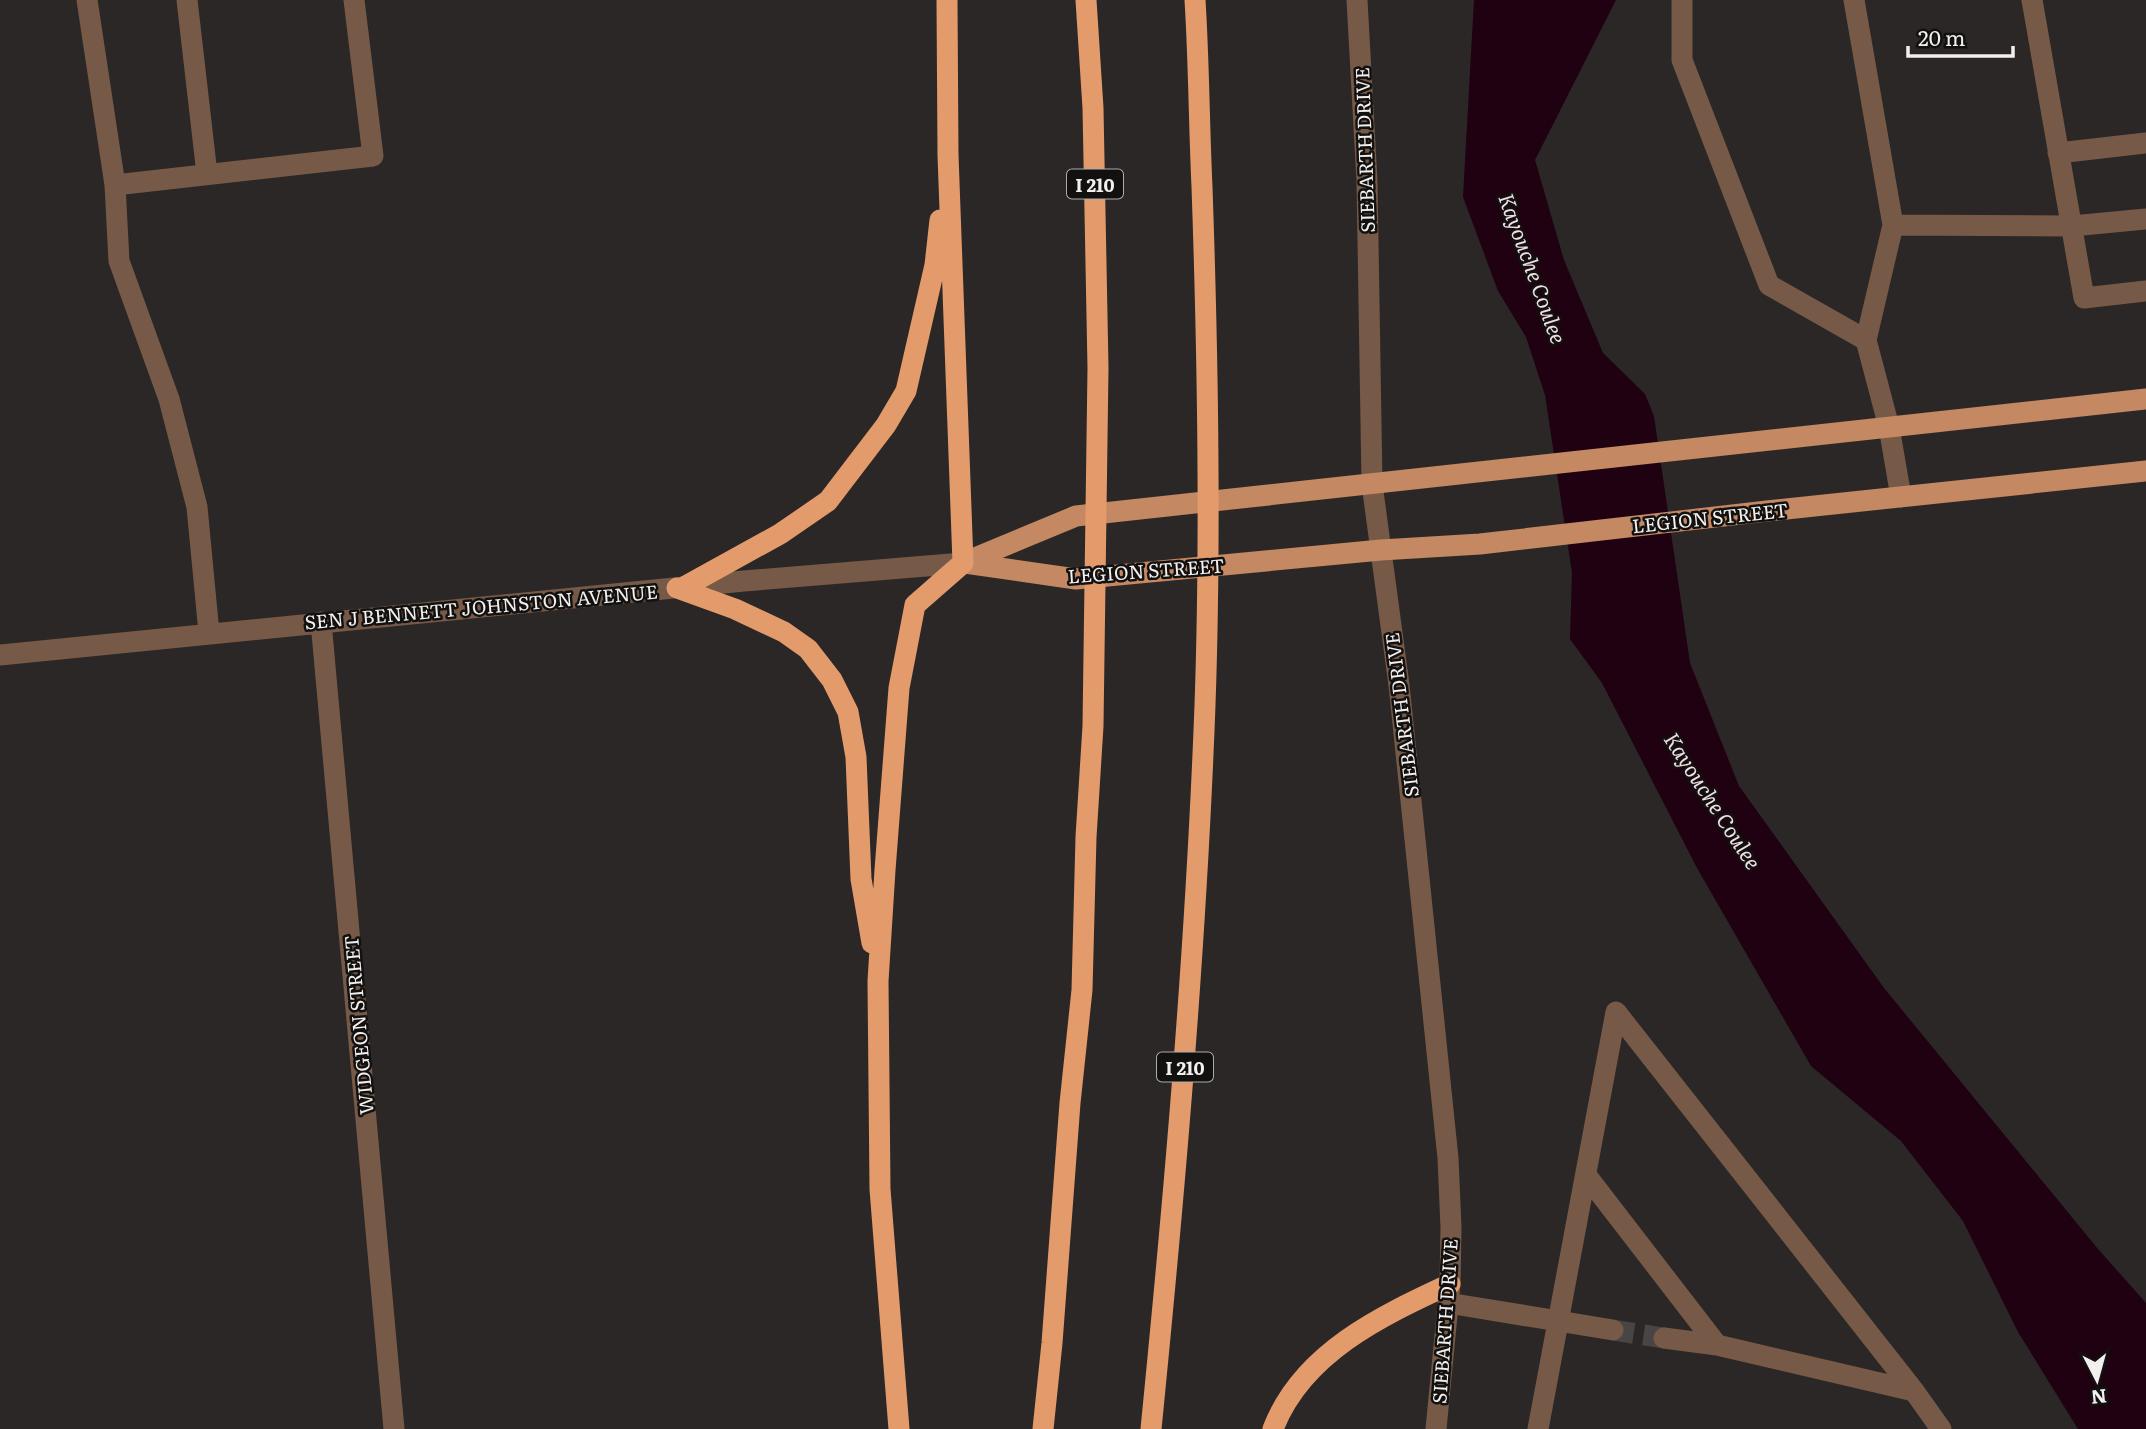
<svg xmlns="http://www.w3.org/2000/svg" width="2146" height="1429" viewBox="0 0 2146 1429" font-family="Literata,serif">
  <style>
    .water { fill: #1f0111 }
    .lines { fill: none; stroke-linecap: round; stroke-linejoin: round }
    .minor-tunnel { stroke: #494544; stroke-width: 21; stroke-dasharray: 21 10; stroke-linecap: butt }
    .minor { stroke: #765947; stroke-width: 21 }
    .major { stroke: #c48862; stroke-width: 21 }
    .highway { stroke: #e39b6c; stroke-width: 21 }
    .labels { text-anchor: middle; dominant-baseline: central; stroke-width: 5; stroke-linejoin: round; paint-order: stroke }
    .shield { fill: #121110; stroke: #afacab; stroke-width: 2 }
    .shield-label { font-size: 18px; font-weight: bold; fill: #f2efee }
    .street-label { font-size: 19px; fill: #f2efee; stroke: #121110 }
    .water-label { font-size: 21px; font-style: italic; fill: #f3dde6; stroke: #121110 }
  </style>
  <rect width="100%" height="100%" fill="#2b2726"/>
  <path class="water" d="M1474,0H1616L1535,160L1564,260L1603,353L1645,394L1654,416L1690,663L1739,786L1884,988L2098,1249L2146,1303V1429H2078L2018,1332L1963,1221L1901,1141L1811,1066L1697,868L1602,683L1570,639L1572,573L1545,395L1526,337L1498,291L1463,197Z"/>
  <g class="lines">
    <path class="minor-tunnel" d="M1613,1330L1664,1338"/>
    <path class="minor" d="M87,0L115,185
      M187,0L207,174
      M1357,0L1367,181L1372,484L1399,685L1448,1158L1451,1228L1450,1284L1436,1429
      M1682,0V60L1769,285L1866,340
      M1854,0L1893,225L1866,340L1889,427L1901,497
      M2032,0L2084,298L2146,291
      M2058,153L2146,143
      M1893,225L2072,226L2146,219
      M321,622L394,1429
      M209,633L197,507L169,399L119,261L115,185L373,156L354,0
      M0,655L744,581L963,563
      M1586,1175L1717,1345L1914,1391
      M1448,1303L1613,1330
      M1664,1338L1717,1345
      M1538,1429L1616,1012L1914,1391L1941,1429"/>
    <path class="major" d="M963,563L1076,516L2146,399
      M965,563L1076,579L1381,550L1480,544L1767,511L2146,471"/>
    <path class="highway" d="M684,587L780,534L828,501L886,425L906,391L935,265L940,220
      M677,588L735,609L784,632L808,649L832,680L848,712L856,757L861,879L872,943
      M899,1429L880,1189L878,981L885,870L899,688L915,605L963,563L948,155L947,0
      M1043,1429L1052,1343L1070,1103L1082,990L1086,837L1093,726L1098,368L1093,108L1086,0
      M1151,1429C1175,1188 1196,947 1205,705C1211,532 1208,359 1202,187C1199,125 1199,62 1195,0
      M1273,1429C1302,1353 1381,1316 1450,1284"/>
  </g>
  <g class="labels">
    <g class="shield">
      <rect x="1067" y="169.5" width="56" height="29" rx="5"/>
      <rect x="1157" y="1052.5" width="56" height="29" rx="5"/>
    </g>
    <g class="shield-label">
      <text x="1095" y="184">I 210</text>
      <text x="1185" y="1067">I 210</text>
    </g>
    <g class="street-label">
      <text transform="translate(1364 150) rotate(-92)">SIEBARTH DRIVE</text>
      <text transform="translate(1710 517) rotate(-6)">LEGION STREET</text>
      <text transform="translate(1146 570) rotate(-4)">LEGION STREET</text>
      <text transform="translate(481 606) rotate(-5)">SEN J BENNETT JOHNSTON AVENUE</text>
      <text transform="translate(1401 715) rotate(-97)">SIEBARTH DRIVE</text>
      <text transform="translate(358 1025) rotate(-95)">WIDGEON STREET</text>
      <text transform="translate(1444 1321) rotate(-86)">SIEBARTH DRIVE</text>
    </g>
    <g class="water-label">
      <text transform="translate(1534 268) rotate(70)">Kayouche Coulee</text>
      <text transform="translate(1714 800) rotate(57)">Kayouche Coulee</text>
    </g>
  </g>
  <g transform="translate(2097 1380) rotate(174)" stroke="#121110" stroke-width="5" paint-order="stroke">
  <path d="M0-5L12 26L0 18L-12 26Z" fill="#f2efee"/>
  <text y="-10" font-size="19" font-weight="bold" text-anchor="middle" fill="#f2efee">N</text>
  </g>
  <path d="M1908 46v10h105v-10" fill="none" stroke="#f2efee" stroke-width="3.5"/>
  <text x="1918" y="46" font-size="21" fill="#f2efee" stroke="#121110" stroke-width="5" paint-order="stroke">20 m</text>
</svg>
